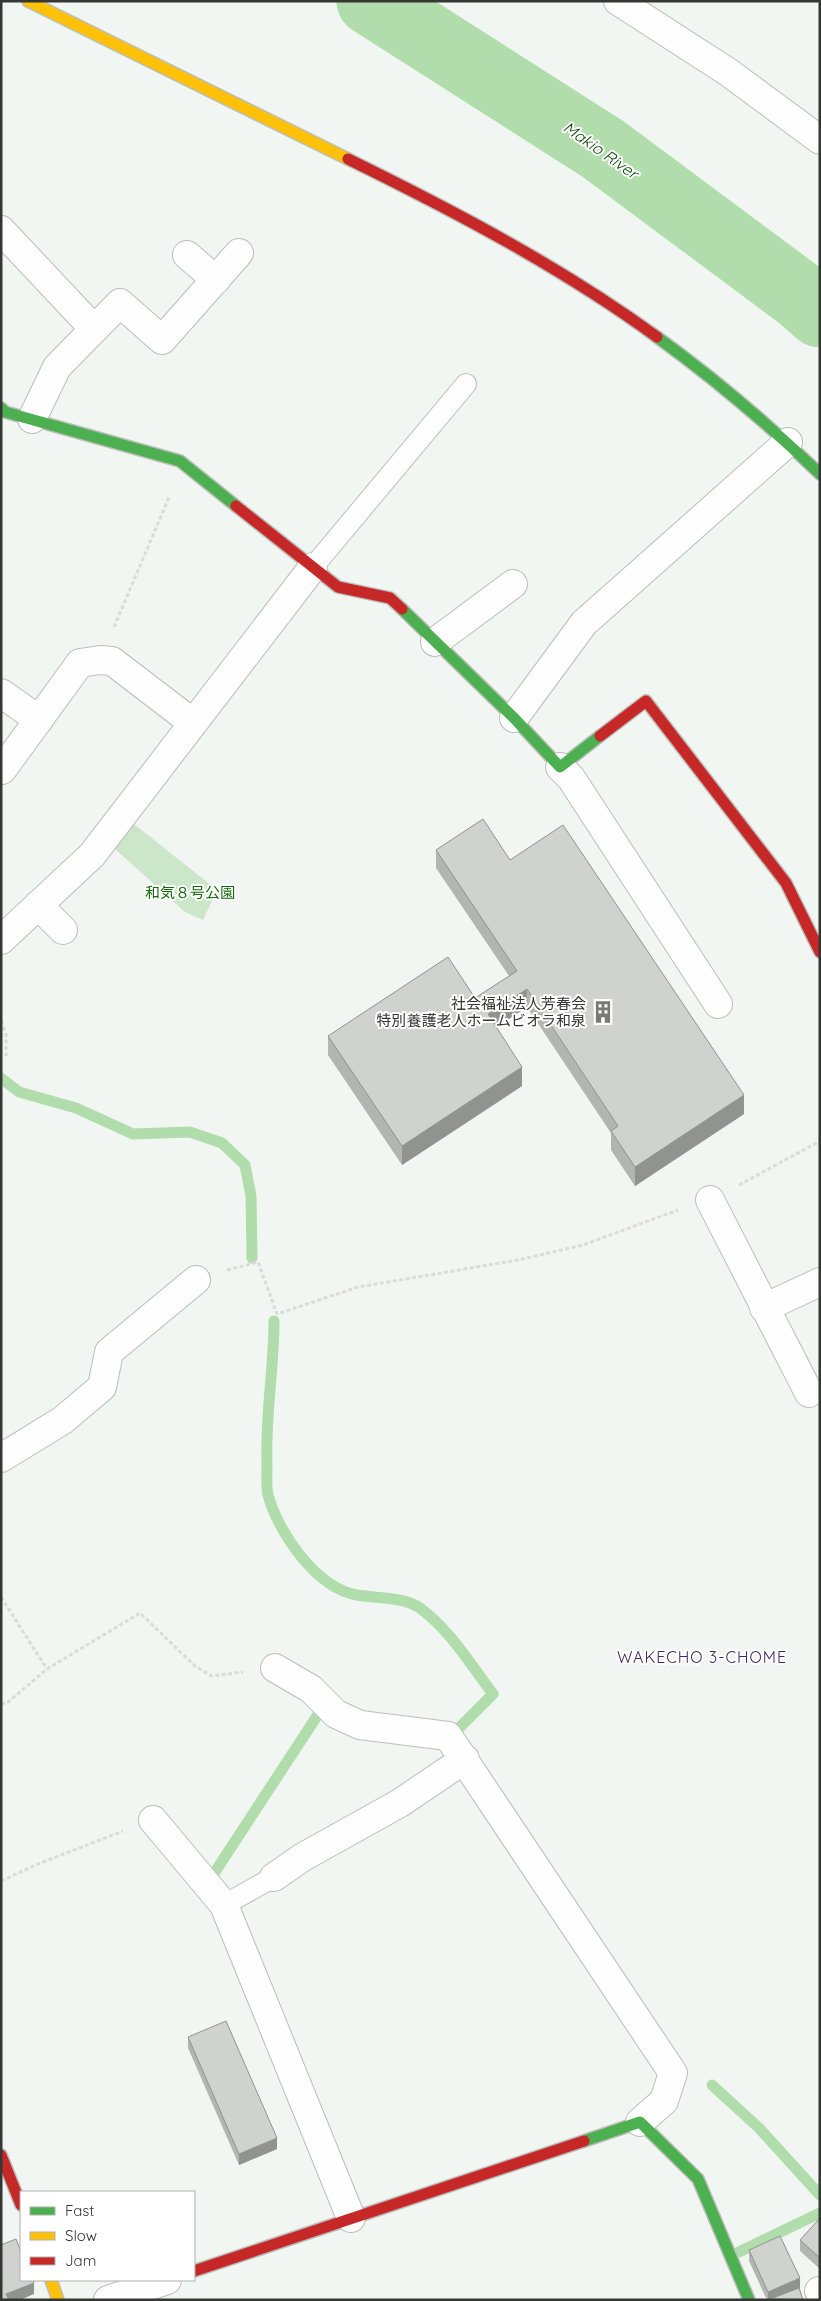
<svg xmlns="http://www.w3.org/2000/svg" width="821" height="2301" viewBox="0 0 821 2301" font-family="Quicksand,'Noto Sans JP',sans-serif">
  <style>
    .green { fill: #cce6c9 }
    .lines { fill: none; stroke-linecap: round; stroke-linejoin: round }
    .stream { stroke: #b0ddab; stroke-width: 11 }
    .river { stroke: #b0ddab; stroke-width: 69 }
    .lane-casing { stroke: #bbbebb; stroke-width: 22 }
    .street-casing { stroke: #bbbebb; stroke-width: 30 }
    .fast-casing { stroke: #bbbebb; stroke-width: 14 }
    .slow-casing { stroke: #bbbebb; stroke-width: 14 }
    .jam-casing { stroke: #bbbebb; stroke-width: 14 }
    .path { stroke: #dadbda; stroke-width: 3; stroke-dasharray: 4 2.5; stroke-linecap: butt }
    .lane { stroke: #fdfefd; stroke-width: 20 }
    .street { stroke: #fdfefd; stroke-width: 28 }
    .fast { stroke: #4caf50; stroke-width: 11 }
    .slow { stroke: #ffc107; stroke-width: 11 }
    .jam { stroke: #c62828; stroke-width: 11 }
    .wall { fill: #b2b5b2 }
    .shaded-wall { fill: #919391 }
    .building { fill: #cfd2cf; stroke: #919391 }
    .labels { text-anchor: middle; dominant-baseline: central; stroke-width: 4; stroke-linejoin: round; paint-order: stroke }
    .park-label { font-size: 15px; fill: #136a0c; stroke: #fff }
    .poi-label { font-size: 15px; fill: #353735; stroke: #fff; text-anchor: end }
    .water-label { font-size: 16px; font-style: italic; fill: #0b4c06; stroke: #fff }
    .neighbourhood-label { font-size: 16px; letter-spacing: 1px; fill: #422b65; stroke: #fff }
  </style>
  <rect width="100%" height="100%" fill="#f2f6f2"/>
  <path class="green" d="M134,824L217,890L203,920L185,912L113,847Z"/>
  <g class="lines">
    <path class="stream" d="M1,1078L19,1092L76,1108L133,1134L190,1132L222,1143L245,1165L251,1196L252,1258
      M274,1321C274,1369 265,1416 267,1464C267,1474 266,1485 268,1495C278,1532 316,1588 357,1595C375,1598 405,1597 420,1608C450,1630 471,1665 493,1694L457,1730
      M211,1878L319,1713
      M712,2085L759,2128L820,2195
      M739,2252L820,2213"/>
    <path class="river" d="M371,1L603,149L802,297L820,313"/>
    <defs>
      <path id="lane" d="M313,567L466,384
        M224,1905L274,1877"/>
      <path id="street" d="M618,1L728,72L820,140
        M1,230L94,329
        M187,255L216,280
        M32,419L57,367L120,303L162,340L239,253
        M435,642L513,584
        M1,693L39,720
        M514,718L584,623L788,442
        M560,767L571,778L718,1004
        M2,770L80,663L100,660L112,661L193,723
        M38,905L63,930
        M1,940L92,855L313,567
        M710,1200L809,1393
        M764,1308L820,1282
        M1,1458L63,1420L102,1387L109,1352L196,1280
        M275,1668L311,1689L336,1714L360,1725L448,1736L673,2073L664,2101L640,2122
        M153,1820L224,1905L351,2218
        M274,1877L303,1857L400,1803L465,1759
        M819,2291L820,2292
        M108,2300L167,2280"/>
      <path id="fast" d="M657,337C715,379 768,424 820,474
        M1,408L5,412L180,461L236,506
        M402,609L514,718L560,767L600,736
        M584,2141L640,2122L698,2179L749,2300"/>
      <path id="slow" d="M28,1L348,159
        M51,2280L58,2300"/>
      <path id="jam" d="M348,159C454,211 561,267 657,337
        M236,506L338,587L390,598L402,609
        M600,736L646,701L786,883L820,952
        M1,2155L21,2205
        M194,2271L584,2141"/>
    </defs>
    <use href="#lane" class="lane-casing"/>
    <use href="#street" class="street-casing"/>
    <use href="#fast" class="fast-casing"/>
    <use href="#slow" class="slow-casing"/>
    <use href="#jam" class="jam-casing"/>
    <path class="path" d="M114,627L170,495
      M1,1021L6,1034V1056
      M739,1185L820,1141
      M227,1270L258,1262L277,1314L358,1287L518,1260L583,1245L678,1210
      M1,1597L47,1669
      M1,1704L7,1703L47,1669L140,1613L195,1666L212,1676L243,1672
      M1,1881L38,1864L123,1831"/>
    <use href="#lane" class="lane"/>
    <use href="#street" class="street"/>
    <use href="#fast" class="fast"/>
    <use href="#slow" class="slow"/>
    <use href="#jam" class="jam"/>
  </g>
  <path class="wall" d="M436,850L510,860L744,1114L635,1186L611,1150V1133L527,1007L496,1027L522,1086L402,1165L328,1055V1036L475,998L509,976L436,868Z
    M188,2037L277,2149L239,2165L188,2048Z
    M820,2218V2269L800,2251V2240Z
    M749,2250L800,2289L803,2300H767L749,2261Z"/>
  <path class="shaded-wall" d="M527,989V1007L488,1033V1014Z
    M522,1067V1086L402,1165V1146Z
    M744,1095V1114L635,1186V1167Z
    M277,2138V2149L239,2165V2154Z
    M800,2278V2289L776,2300H768V2292Z
    M34,2283V2294L20,2300H6V2294Z"/>
  <path class="building" d="M483,819L510,860L563,825L744,1095L635,1167L611,1131L618,1126L527,989L488,1014L522,1067L402,1146L328,1036L448,957L475,998L517,971L436,850Z
    M226,2021L277,2138L239,2154L188,2037Z
    M820,2218V2258L800,2240Z
    M780,2236L800,2278L768,2292L749,2250Z
    M16,2239L21,2252V2280H33L34,2283L6,2294L9,2300H1V2245Z
    M799,2288L803,2300L770,2299Z"/>
  <defs>
    <symbol id="building-bare" viewBox="-9 -9 18 18"><path d="M-4-6H4V6H1V3H-1V6H-4ZM-2.5-4.3h1.7v1.8h-1.7ZM.8-4.3h1.7v1.8H.8ZM-2.5-1h1.7V.8h-1.7ZM.8-1h1.7V.8H.8Z" fill="#777a77" stroke="#fff" stroke-width="2.5" paint-order="stroke"/></symbol>
  </defs>
  <g fill-rule="evenodd">
    <use href="#building-bare" x="587" y="996" width="32" height="32"/>
  </g>
  <g class="labels">
    <g class="park-label">
      <text x="190" y="892">和気８号公園</text>
    </g>
    <g class="poi-label">
      <text x="586" y="1003">社会福祉法人芳春会<tspan x="586" dy="17">特別養護老人ホームビオラ和泉</tspan></text>
    </g>
    <g class="water-label">
      <text transform="translate(601 150) rotate(35)">Makio River</text>
    </g>
    <g class="neighbourhood-label">
      <text x="702" y="1657">WAKECHO 3-CHOME</text>
    </g>
  </g>
  <rect width="821" height="2301" fill="none" stroke="#353735" stroke-width="5"/>
  <rect x="20" y="2191" width="175" height="90" fill="#ffffff" stroke="#aeafae"/>
  <rect x="30" y="2207" width="25" height="8" fill="#4caf50" stroke="#aeafae"/>
  <text x="65" y="2216" font-size="15" fill="#353735">Fast</text>
  <rect x="30" y="2232" width="25" height="8" fill="#ffc107" stroke="#aeafae"/>
  <text x="65" y="2241" font-size="15" fill="#353735">Slow</text>
  <rect x="30" y="2257" width="25" height="8" fill="#c62828" stroke="#aeafae"/>
  <text x="65" y="2266" font-size="15" fill="#353735">Jam</text>
</svg>
